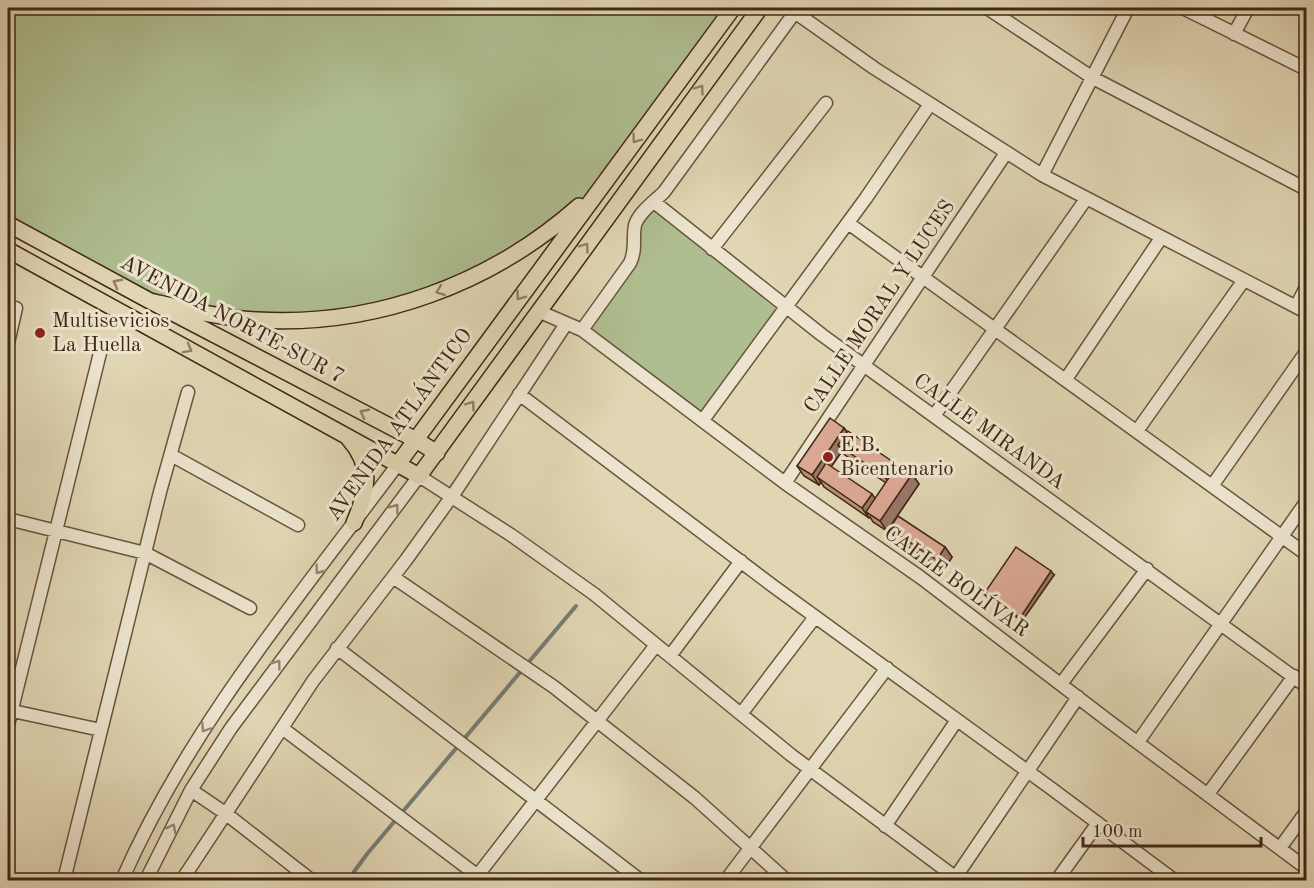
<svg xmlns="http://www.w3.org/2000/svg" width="1314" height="888" viewBox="0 0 1314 888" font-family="'Old Standard TT',serif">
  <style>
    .green { fill: #afbe90; stroke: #787352; stroke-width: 1.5 }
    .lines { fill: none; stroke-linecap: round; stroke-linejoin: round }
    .stream { stroke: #767d76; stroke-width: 4 }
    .minor-casing { stroke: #69543c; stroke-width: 15 }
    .major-casing { stroke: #412814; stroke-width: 18 }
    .minor { stroke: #ece4ce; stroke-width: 12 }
    .major { stroke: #e1d6b4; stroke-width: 15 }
    .wall { fill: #bc907f; stroke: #412814; stroke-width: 1.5; fill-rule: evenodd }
    .shaded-wall { fill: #997668; stroke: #412814; stroke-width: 1.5 }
    .building { fill: #dba894; stroke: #412814; stroke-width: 1.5 }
    .oneway { stroke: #917f64 }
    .oneway2 { stroke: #968671 }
    .poi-dot { fill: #8f2418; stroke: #ece4ce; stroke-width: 2 }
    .labels { text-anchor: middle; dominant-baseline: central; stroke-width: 6; stroke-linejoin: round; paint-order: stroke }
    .street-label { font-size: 21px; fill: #412814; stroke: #ece4ce }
    .poi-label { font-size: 21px; fill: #412814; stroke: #ece4ce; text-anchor: start }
  </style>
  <rect width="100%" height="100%" fill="#e1d6b4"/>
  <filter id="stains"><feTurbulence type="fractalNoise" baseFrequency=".00333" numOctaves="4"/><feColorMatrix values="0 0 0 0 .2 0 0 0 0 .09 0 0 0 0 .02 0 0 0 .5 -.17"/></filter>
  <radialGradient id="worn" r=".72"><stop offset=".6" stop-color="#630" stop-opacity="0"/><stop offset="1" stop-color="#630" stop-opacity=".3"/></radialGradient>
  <path class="green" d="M8,8H733L580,205L477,275L315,320L150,301L8,224Z
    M654,202L787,308L703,420L582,330L630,263L635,232Z"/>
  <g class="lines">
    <path class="stream" d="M348,880L367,854L576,606"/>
    <defs>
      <path id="minor" d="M789,8L874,68L1042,175L1306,312
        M987,8L1093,78L1306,189
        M1183,8L1306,69
        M1234,34L1248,8
        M1042,175L1128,8
        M654,202L822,335L1306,686
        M848,223L1306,554
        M712,249L826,103
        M1296,307L1306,287
        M538,311L582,330L785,483L920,577L1110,722L1306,868
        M582,330L630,263C637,248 632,239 635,225C639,212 655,201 664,192L798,8
        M8,343L16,308
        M1066,379L1161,238
        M519,394L773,586L1052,789L1174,880
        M934,416L1086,199
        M703,420L866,198L930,104
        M1137,431L1244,280
        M171,455L298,525
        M785,483L1006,153
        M1212,486L1306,352
        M8,519L145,553L250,608
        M393,577L554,687L695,798L786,880
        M337,648L640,880
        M670,656L741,561
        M1061,684L1147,569
        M8,710L101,730
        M741,714L815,617
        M8,725L100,353
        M282,728L482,879
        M1138,742L1306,502
        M191,790L225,813L311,880
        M1208,794L1294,676
        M885,826L957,720
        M1280,848L1306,812
        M955,878L1078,697
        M64,880L160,492L188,392
        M122,880C189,727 299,597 398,464
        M146,880L191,790L231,728L419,476L511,535L594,594L791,755L959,880
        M182,880L313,681L406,560L455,492L566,324
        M474,880L656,645
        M726,880L887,668
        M1057,880L1098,823"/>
      <path id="major" d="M8,224L150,301L416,440L437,453
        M8,250L419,476L760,8
        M150,301C185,309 221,318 257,320C375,327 491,284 579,206
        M349,439C374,467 367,492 354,523
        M398,464L733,8"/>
    </defs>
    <use href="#minor" class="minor-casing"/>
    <use href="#major" class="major-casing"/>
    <use href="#minor" class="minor"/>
    <use href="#major" class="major"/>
  </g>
  <path class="wall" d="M844,428L847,432L896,467L912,474L919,484L887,531L873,522L870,517L869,518L824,487L821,482L819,485L804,476L797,466ZM842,451L845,455L886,483L875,499L831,467Z
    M889,529L945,547L952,557L944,570L896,539Z
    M1054,575L1022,621L987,597L984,594Z"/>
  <path class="shaded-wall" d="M844,428L851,438L838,445L842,451L822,480L817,477L821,482L819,485L812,475Z
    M893,462L900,472L891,486L884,476Z
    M912,474L919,484L887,531L880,521Z
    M872,494L879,504L866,512L869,518L862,508Z
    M945,547L952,557L944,570L937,560Z
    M1051,571L1054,575L1022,621L1020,618Z"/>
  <path class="building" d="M830,418L844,428L812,475L797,466Z
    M848,431L893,462L884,476L838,445Z
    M826,463L872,494L862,508L817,477Z
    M898,464L912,474L880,521L866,512Z
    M898,516L945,547L937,560L889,529Z
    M1016,547L1051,571L1020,618L984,594Z"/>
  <defs><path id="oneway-chevron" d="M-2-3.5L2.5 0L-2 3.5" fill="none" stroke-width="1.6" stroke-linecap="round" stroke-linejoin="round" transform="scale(1.5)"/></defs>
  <g class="oneway">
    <use href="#oneway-chevron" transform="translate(700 89) rotate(-54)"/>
    <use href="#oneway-chevron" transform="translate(636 139) rotate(126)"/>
    <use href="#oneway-chevron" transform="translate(585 247) rotate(-54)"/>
    <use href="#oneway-chevron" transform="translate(117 283) rotate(-152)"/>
    <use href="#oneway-chevron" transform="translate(440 291) rotate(159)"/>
    <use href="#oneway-chevron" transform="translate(520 296) rotate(126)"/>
    <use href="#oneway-chevron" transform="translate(188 349) rotate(29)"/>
    <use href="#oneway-chevron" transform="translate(471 405) rotate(-54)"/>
    <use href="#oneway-chevron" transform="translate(364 413) rotate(-152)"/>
  </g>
  <g class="oneway2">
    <use href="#oneway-chevron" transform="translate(395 508) rotate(-53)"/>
    <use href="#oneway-chevron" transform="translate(319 570) rotate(127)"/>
    <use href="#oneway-chevron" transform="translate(277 664) rotate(-53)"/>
    <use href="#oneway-chevron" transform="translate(205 728) rotate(124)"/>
    <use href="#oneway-chevron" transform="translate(172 828) rotate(-63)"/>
  </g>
  <g class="poi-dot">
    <circle cx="40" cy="333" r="6"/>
    <circle cx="828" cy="457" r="6"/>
  </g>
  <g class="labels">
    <g class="street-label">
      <text transform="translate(880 307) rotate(-56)">CALLE MORAL Y LUCES</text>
      <text transform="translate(232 320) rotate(28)">AVENIDA NORTE-SUR 7</text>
      <text transform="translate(400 425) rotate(-54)">AVENIDA ATLÁNTICO</text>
      <text transform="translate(989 432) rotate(36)">CALLE MIRANDA</text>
      <text transform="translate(956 582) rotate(36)">CALLE BOLÍVAR</text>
    </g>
    <g class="poi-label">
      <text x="52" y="321">Multisevicios<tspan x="52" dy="24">La Huella</tspan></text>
      <text x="840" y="445">E.B.<tspan x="840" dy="24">Bicentenario</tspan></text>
    </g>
  </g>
  <rect width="1314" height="888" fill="none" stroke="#e1d6b4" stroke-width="30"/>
  <rect x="9" y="9" width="1296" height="870" fill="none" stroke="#412814" stroke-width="3"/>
  <rect x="15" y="15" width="1284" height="858" fill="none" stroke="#412814" stroke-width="1.5"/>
  <path d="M1083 837v9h178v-9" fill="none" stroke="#412814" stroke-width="3"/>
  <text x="1092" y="837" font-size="18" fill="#412814" stroke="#ece4ce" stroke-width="4.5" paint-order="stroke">100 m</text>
  <rect width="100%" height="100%" filter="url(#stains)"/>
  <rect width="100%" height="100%" fill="url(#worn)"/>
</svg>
